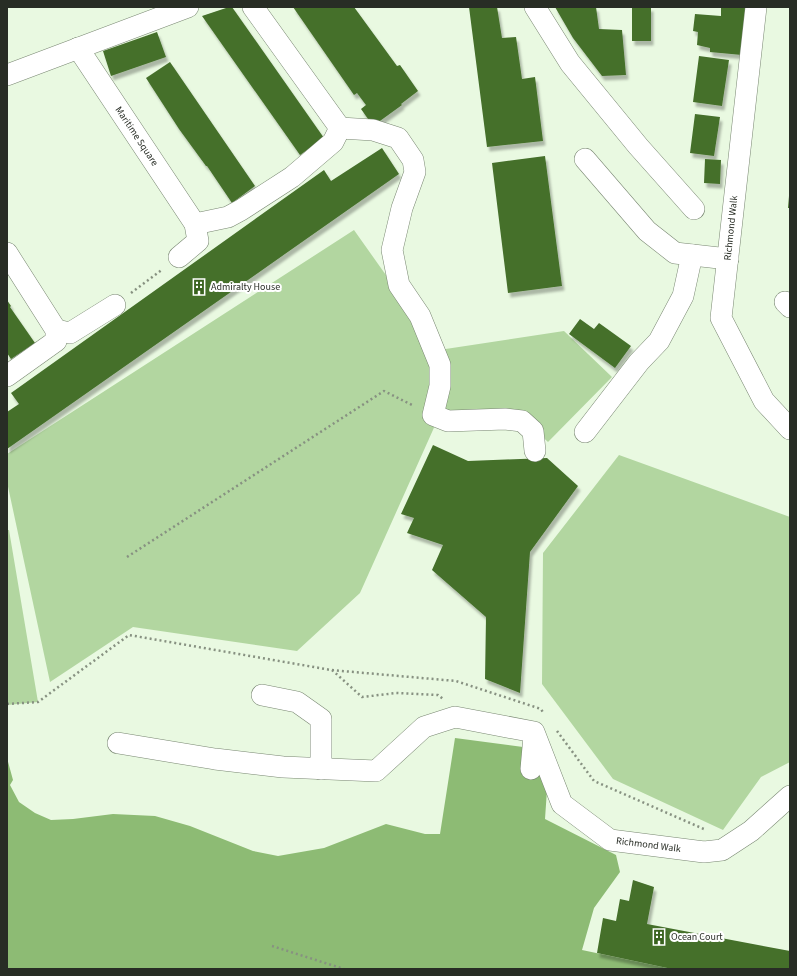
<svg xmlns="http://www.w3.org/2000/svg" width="797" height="976" viewBox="0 0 797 976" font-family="'Source Sans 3',sans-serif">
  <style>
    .green { fill: #b2d6a0 }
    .water { fill: #8dbb74 }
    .building { fill: #456f2b; filter: url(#shadow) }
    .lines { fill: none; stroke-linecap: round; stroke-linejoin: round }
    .minor-casing { stroke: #798772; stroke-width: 22 }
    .path { stroke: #879181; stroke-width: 2.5; stroke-dasharray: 2 3; stroke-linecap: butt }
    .minor { stroke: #fff; stroke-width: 21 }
    .labels { text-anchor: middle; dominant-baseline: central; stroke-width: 4; stroke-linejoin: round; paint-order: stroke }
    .street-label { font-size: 10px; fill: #282d25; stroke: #fff }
    .poi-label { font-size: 10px; fill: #282d25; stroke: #fff; text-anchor: start }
  </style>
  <defs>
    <filter id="shadow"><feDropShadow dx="2.5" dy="4.5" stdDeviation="1" flood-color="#0004"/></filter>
  </defs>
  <rect width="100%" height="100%" fill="#e9f9e1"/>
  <path class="green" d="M354,230L439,350L564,331L612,377L548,442L513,410L441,412L360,593L297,651L133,627L50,682L7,482V454Z
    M619,455L790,517V762L761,777L723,830L613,779L542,684L543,553Z
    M7,530H9L38,702L7,705Z"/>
  <path class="water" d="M455,738L523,747L548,775L545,819L616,855L620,872L594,908L582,950L672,969H7V758L13,780L10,785L19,802L35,813L51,820L73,819L113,814L155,816L190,826L253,851L278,856L324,848L386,824L425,834H440Z"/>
  <path class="building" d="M229,7H232L324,138L300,155L202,16Z
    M293,7H354L397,66L400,65L418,91L401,104L402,105L373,126L361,109L366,105L357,93L354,95Z
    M469,7H497L502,38L516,37L522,79L535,77L543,141L487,147Z
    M555,7H596L599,29L622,30L626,75L602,76L573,38Z
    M632,7H651V41H632Z
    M721,7H748L742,55L710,52V48L697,45L698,32L693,31L695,14L721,16Z
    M157,32L166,57L111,76L103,51Z
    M699,56L729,60L722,106L693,102Z
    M170,62L255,186L232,203L207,166H206L179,129L146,78Z
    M695,114L720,117L714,156L690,153Z
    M382,148L399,174L7,449V412L19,404L11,393L324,170L331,181Z
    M545,156L562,286L508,293L492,163Z
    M705,159L721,160L720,184L704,183Z
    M789,196H790V208H788Z
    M7,300L11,306L10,307L35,343L11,359L7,353Z
    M580,319L594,329L599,323L631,346L615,368L569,334Z
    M433,445L468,461L547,458L578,486L530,552L520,693L485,679L486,617L432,570L443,545L407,533L414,518L401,514Z
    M633,880L654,887L647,924L790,951V969H672L597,953L603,918L616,921L620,899L629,901Z"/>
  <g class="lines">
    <defs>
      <g id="minor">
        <path d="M253,7L340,128"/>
        <path d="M535,7L570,63L638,146L694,209"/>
        <path d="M756,7L721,318L764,401L790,429"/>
        <path id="s1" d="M78,48L195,224L198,241L179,257"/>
        <path d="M7,75L188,7"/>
        <path d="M340,128L373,130L398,138L413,160L415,172L402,208L392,250L399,285L420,316L440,365V386L433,415L448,421L505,419L522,421L533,431L535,451"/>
        <path d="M585,159L647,231L675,253L728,259"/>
        <path d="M195,224L228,217L241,210L292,177L333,142L340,128"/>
        <path d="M7,253L56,330V341L7,376"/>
        <path d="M785,302L790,307"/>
        <path d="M56,330L70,333L115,305"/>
        <path d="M585,432L639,362L659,341L683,296L692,255"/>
        <path d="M262,695L297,702L321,719V769"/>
        <path id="s2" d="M118,743L215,759L283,767L376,771L424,727L455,717L534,732L562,804L610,840L704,852L722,850L751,831L790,796"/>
        <path d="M531,769L534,736"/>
      </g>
    </defs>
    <use href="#minor" class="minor-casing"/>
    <path class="path" d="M131,293L163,269
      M127,557L384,391L414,406
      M332,670L362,697L396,693L438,695L443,699
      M7,704L38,702L129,635L331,670L456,681L541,709L544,714
      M557,731L594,781L706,830
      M272,946L344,969"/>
    <use href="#minor" class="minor"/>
  </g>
  <defs>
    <symbol id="building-bare" viewBox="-9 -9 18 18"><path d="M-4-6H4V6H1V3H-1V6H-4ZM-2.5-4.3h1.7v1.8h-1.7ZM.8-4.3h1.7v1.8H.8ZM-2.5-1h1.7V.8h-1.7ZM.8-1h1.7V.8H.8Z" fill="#39621e" stroke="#fff" stroke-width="2.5" paint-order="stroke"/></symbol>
  </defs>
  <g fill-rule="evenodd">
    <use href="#building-bare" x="188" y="276" width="22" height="22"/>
    <use href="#building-bare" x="648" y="926" width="22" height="22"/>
  </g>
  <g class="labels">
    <g class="street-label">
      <text stroke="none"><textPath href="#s1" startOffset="106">Maritime Square</textPath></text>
      <text transform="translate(731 228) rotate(-84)">Richmond Walk</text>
      <text stroke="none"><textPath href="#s2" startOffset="614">Richmond Walk</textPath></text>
    </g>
    <g class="poi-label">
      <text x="211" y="287">Admiralty House</text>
      <text x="671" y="937">Ocean Court</text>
    </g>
  </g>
  <rect width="797" height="976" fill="none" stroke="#282d25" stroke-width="16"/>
</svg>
